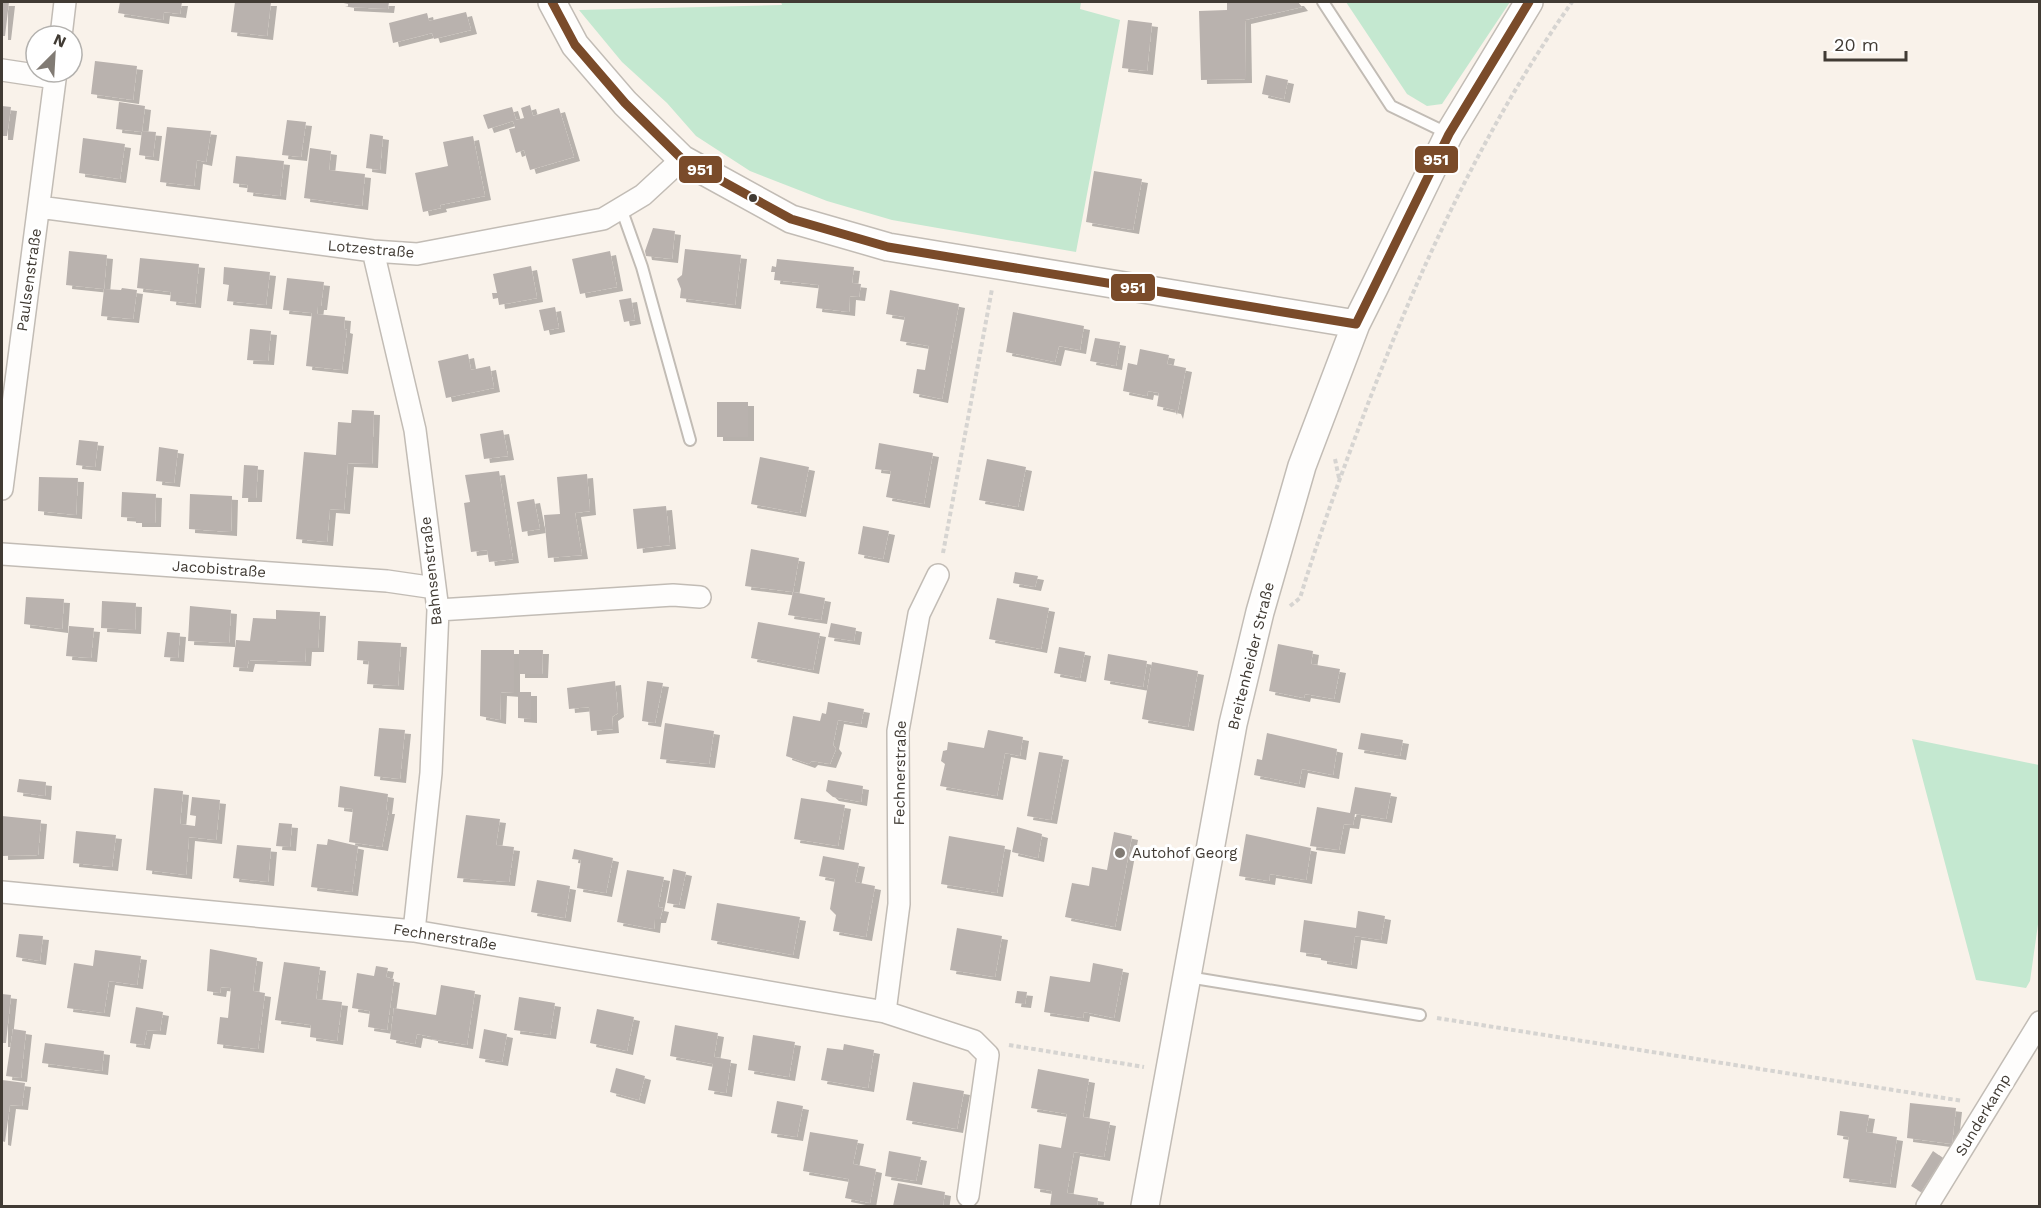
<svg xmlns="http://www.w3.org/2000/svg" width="2041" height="1208" viewBox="0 0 2041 1208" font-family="'Work Sans',sans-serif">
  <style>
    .green { fill: #c4e8d0 }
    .building { fill: #b9b2ae; filter: url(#shadow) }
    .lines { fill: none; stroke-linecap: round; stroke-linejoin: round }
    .service-casing { stroke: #c2bcb5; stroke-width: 14 }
    .minor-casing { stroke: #c2bcb5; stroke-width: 24 }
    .tertiary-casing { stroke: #c2bcb5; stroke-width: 30 }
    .path { stroke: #d6d4d1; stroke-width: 4; stroke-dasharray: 4.5 3; stroke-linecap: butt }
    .service { stroke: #fefdfc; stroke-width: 10 }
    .minor { stroke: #fefdfc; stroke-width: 21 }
    .tertiary { stroke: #fefdfc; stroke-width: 27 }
    .bus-1-casing { stroke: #fff; stroke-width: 14 }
    .bus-1 { stroke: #7a4b2a; stroke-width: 9 }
    .bus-dot { fill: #413b34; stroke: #fff; stroke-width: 2 }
    .poi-dot { fill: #817b74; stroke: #fff; stroke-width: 2 }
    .labels { text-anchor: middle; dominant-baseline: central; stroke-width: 6; stroke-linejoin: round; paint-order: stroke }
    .street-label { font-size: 15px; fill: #413b34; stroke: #fff }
    .poi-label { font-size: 15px; fill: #413b34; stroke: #fff; text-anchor: start }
    .line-badge { stroke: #fff; stroke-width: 2 }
    .badge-label { font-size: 16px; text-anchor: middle; font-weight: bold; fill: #fff }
  </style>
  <defs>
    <filter id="shadow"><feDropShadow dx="6" dy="4" stdDeviation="0" flood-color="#0004"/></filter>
  </defs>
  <rect width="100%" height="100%" fill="#f9f2ea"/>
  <path class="green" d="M781,2H1081L1080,9L1120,20L1076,252L892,220L827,201L750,171L696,136L667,103L622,62L579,10L782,5Z
    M1346,2H1510L1442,104L1427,106L1407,94Z
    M1912,739L2039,765L2040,910L2030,981L2026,988L1976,980Z"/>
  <path class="building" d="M2,2H9L5,36H2Z
    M120,2H182L180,14L164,12L163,20L118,13Z
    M235,2H271L267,36L231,32Z
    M339,2H389L388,9L348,7V4Z
    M1227,2H1298L1302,7L1245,20L1246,79L1201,80L1199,11L1227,10Z
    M466,12L471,30L434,39L432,33L393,43L389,23L427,13L429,21Z
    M1128,20L1152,23L1147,71L1122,68Z
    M95,61L137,66L133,100L91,94Z
    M1266,75L1288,80L1284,99L1262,94Z
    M119,102L145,106L142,132L116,129Z
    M530,105L533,116L559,108L574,157L530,170L524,150L516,153L509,129L515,128L513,121L488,129L483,115L512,107L516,120L524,118L521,108Z
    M2,106L11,107L7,136H2Z
    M287,120L306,122L301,157L282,155Z
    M167,127L211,131L206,162L197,160L194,186L160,182Z
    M142,131L156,132L153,157L139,155Z
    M370,134L383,136L380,170L366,168Z
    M473,136L485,196L440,205L441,208L423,212L415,173L448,166L443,142Z
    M83,138L125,144L120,179L79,173Z
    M310,148L331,151L329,170L365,174L362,206L304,198Z
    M236,156L284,161L280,196L247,192L248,185L233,183Z
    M1094,171L1142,179L1133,230L1086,222Z
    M653,228L675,231L672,259L646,256L645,251Z
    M685,249L741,255L735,305L680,298L681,289L677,279L682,275Z
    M69,251L107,255L104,289L66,285Z
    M610,251L617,287L580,294L572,259Z
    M140,258L199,264L195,304L170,301L171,292L137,288Z
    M777,259L854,267L852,283L861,284L859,297L850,296L849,312L816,308L819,285L774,280L775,272H771L772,266L776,267Z
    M531,266L537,298L499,305L498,298L493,299L492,293H497L493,274Z
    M224,267L270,272L266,305L227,301L229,285L223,284Z
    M287,278L324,282L321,306H318L317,314L345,317L344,329L347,330L342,370L306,366L312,313L283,310Z
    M122,288L137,290L133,319L101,316L104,289L121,290Z
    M890,290L959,304L942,399L913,393L917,369L925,370L929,346L900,341L905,317L886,314Z
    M631,298L635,320L624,322L619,300Z
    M555,307L559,328L544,331L539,310Z
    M1013,312L1084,326L1080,350L1059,346L1055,362L1006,352Z
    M250,329L271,331L268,361L247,360Z
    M1095,338L1120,342L1116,366L1090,361Z
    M1140,349L1169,355L1167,364L1186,368L1177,415L1175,410L1157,406L1159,393L1148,391L1147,396L1123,391L1128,363L1137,365Z
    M468,354L471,370L490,366L494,388L446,398L438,361Z
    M717,402H748V437H717Z
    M352,410L374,411L372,464L348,463L344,510L330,509L327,542L296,539L304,452L336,455L338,422L351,423Z
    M503,430L508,456L484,459L480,434Z
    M79,440L98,442L95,467L76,465Z
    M879,443L933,453L924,504L886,497L891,471L875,469Z
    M159,447L178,450L174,483L156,481Z
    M760,457L809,467L800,513L751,504Z
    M987,459L1026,467L1018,507L979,500Z
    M244,465L258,466L256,498H242Z
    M499,471L513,559L489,562L487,550L471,552L464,503L470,502L465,475Z
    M587,474L590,511L575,513L582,555L548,558L544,515L560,514L557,477Z
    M39,477L78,478L76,515L38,511Z
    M122,492L156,494L155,523H136V518L121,517Z
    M190,494L232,496L231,532L189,529Z
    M534,499L540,529L522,532L517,502Z
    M666,506L670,545L637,549L633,509Z
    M863,526L889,531L883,559L858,554Z
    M751,549L799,558L793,592L825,598L821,620L788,615L793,592L745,586Z
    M1015,572L1038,576L1035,587L1013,583Z
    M26,597L64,599L62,629L24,624Z
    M997,598L1049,608L1041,649L989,639Z
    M102,601L136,603L135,630L101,628Z
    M190,606L231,610L229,643L188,641Z
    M276,610L320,612L318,648H306L305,662L249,660L247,668L233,667L236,640L250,641L253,618L276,619Z
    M758,622L820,633L813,670L751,658Z
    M831,623L856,628L854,641L828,637Z
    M69,626L94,628L91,658L66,656Z
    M167,632L180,633L178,658L164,657Z
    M358,641L401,643L398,686L367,684L369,661L357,660Z
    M1278,644L1313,651L1311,664L1340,669L1334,699L1305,694L1304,698L1269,691Z
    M1059,647L1085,652L1080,678L1054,673Z
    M481,650H514V693L501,692L500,720L480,716Z
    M519,650H543L542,674H519Z
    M1108,654L1147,661L1143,687L1104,680Z
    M1152,662L1198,671L1188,727L1142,719Z
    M615,681L618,713L612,717L613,729L591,731L589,707L569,709L567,688Z
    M647,681L663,683L655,723L642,721Z
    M518,692H531V719L518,718Z
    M828,702L864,709L861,724L838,720L833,745L836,749L830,764L812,761L809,764L786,756L793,716L820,721L822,713L826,714Z
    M665,723L714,731L709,764L660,759Z
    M379,728L405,730L400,779L374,776Z
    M988,730L1023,737L1020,756L1005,753L997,796L940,786L945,764L941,761L943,751L947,750L948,742L984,748Z
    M1267,733L1337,749L1333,775L1302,769L1299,784L1254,775L1257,759L1262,760Z
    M1361,733L1403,740L1400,756L1358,749Z
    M1039,752L1063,756L1051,820L1027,816Z
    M19,779L46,782L45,796L17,792Z
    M828,780L863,786L861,802L833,797L826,791Z
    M340,786L388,794L386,810H389L382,847L349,842L353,809L338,807Z
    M1355,787L1391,793L1386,819L1355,814L1353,825L1344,824L1339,850L1310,846L1317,807L1350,813Z
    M154,788L183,791L180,824L195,826L196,816L190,815L192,797L220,800L216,840L189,837L186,875L146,870Z
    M801,798L845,805L838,846L794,839Z
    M466,815L500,819L496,845L514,847L509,882L457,878Z
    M2,816L41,820L38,855L2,856Z
    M279,823L292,824L290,847L276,846Z
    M1017,827L1042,834L1038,858L1012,852Z
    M76,831L116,835L112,867L73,863Z
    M1114,832L1132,836L1115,927L1065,917L1072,883L1089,886L1092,867L1107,870Z
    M1246,834L1311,848L1306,880L1270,874L1269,881L1239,876Z
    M949,836L1005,846L997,893L941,884Z
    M328,839L358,846L352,892L311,887L317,844L327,845Z
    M237,845L271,848L268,882L233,878Z
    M574,849L613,858L606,893L577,888L581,860L572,859Z
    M823,856L859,863L855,882L875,886L866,937L833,931L836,915L830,909L835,879L819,876Z
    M673,869L686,872L679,905L667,903Z
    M627,870L664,877L658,907L663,908L660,919H655L654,929L617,922Z
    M537,880L570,886L565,918L531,912Z
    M717,903L800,917L793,955L711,940Z
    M1358,911L1385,916L1381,940L1355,936L1351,965L1321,960V955L1300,952L1304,920L1356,928Z
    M957,928L1002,936L995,977L950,970Z
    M19,934L43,936L40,961L16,957Z
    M210,949L257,958L253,991L265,993L258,1049L217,1044L220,1017L228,1018L231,988L221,987L220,993L207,991Z
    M95,950L141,956L137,985L109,981L104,1013L67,1008L74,963L93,966Z
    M284,962L320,967L316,999L342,1002L337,1041L310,1037L311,1025L275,1020Z
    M1093,963L1123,969L1114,1018L1084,1012L1083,1018L1044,1012L1050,976L1090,982Z
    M376,966L388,968L386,977L394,979L387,1030L368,1027L370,1011L352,1008L357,973L374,976Z
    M441,985L475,991L467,1045L432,1039V1037L417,1034L415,1044L390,1039L394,1008L436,1015Z
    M1017,991L1027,992L1025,1004L1015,1003Z
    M2,994L11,995L6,1043H2Z
    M519,997L555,1003L550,1035L514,1030Z
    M136,1007L163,1012L160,1031L147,1030L144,1045L130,1043Z
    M597,1009L634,1017L627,1051L590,1043Z
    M675,1025L718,1033L714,1057L731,1060L726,1093L708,1090L713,1064L670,1056Z
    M13,1029L26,1031L21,1078L6,1076Z
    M484,1029L507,1034L502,1062L479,1058Z
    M753,1035L795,1042L789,1077L748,1070Z
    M45,1043L104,1051L102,1071L42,1063Z
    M844,1044L874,1050L868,1088L821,1080L827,1048L843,1050Z
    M616,1068L645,1076L639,1100L610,1092Z
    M1038,1069L1089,1079L1083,1117L1110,1122L1104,1157L1074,1152L1067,1193L1098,1198L1097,1206H1050L1052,1191L1034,1188L1039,1144L1061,1148L1067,1114L1031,1108Z
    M2,1080L25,1083L22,1106L10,1105L5,1142L2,1141Z
    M913,1082L964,1091L957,1129L906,1120Z
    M777,1101L803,1106L797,1137L771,1133Z
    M1910,1103L1956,1108L1952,1144L1907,1138Z
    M1840,1111L1869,1115L1866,1132L1897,1137L1890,1184L1843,1178L1849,1137L1837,1135Z
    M810,1132L858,1140L853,1164L876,1169L870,1203L845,1198L849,1179L803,1171Z
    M889,1151L921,1157L916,1181L885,1176Z
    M1933,1151L1943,1158L1921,1192L1911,1186Z
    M898,1183L945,1192L943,1206H893Z"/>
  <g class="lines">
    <defs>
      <path id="service" d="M1323,2L1391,106L1449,134
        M621,208L642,267L690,440
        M1188,977L1420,1015"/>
      <path id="minor" d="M61,36L65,2
        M2,70L55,78
        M39,207L373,251L417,254L603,219L643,195L682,159
        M373,251L415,430L438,610L431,773L414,931
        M2,489L56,72
        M2,554L387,581L435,588
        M438,610L673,595L700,597
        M2,892L414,931L885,1012L974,1041L988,1055L968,1196
        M885,1012L899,904L898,731L919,614L938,575
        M1927,1206L2040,1022"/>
      <path id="tertiary" d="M552,2L575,45L625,103L682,159L791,219L888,247L1356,324
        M1145,1206L1233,724L1260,612L1302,466L1356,324L1374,288L1449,134L1529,2"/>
    </defs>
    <use href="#service" class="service-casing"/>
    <use href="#minor" class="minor-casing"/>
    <use href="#tertiary" class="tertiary-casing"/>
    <path class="path" d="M1335,459L1339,478
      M943,553L992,289
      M1290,606L1300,598C1322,526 1347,458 1374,388C1427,252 1488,122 1572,2
      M1437,1018L1963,1101
      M1009,1045L1144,1067"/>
    <use href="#service" class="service"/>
    <use href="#minor" class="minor"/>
    <use href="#tertiary" class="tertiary"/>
    <defs>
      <path id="bus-1" d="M552,2L575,45L625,103L682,159L791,219L888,247L1356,324
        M1356,324L1449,134L1529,2"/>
    </defs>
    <use href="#bus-1" class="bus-1-casing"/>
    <use href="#bus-1" class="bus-1"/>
  </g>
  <circle class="bus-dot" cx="753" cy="198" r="5"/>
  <circle class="poi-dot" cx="1120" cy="853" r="6"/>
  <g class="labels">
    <g class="street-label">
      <text transform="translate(371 249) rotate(5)">Lotzestraße</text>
      <text transform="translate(29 280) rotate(-82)">Paulsenstraße</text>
      <text transform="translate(219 569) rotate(4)">Jacobistraße</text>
      <text transform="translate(431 571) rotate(-96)">Bahnsenstraße</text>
      <text transform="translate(1251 656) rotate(-76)">Breitenheider Straße</text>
      <text transform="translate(900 773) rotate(-89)">Fechnerstraße</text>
      <text transform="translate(445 937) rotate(9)">Fechnerstraße</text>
      <text transform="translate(1983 1115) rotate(-59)">Sunderkamp</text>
    </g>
    <g class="poi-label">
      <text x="1132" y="853">Autohof Georg</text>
    </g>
  </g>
  <g class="line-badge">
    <rect x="1414" y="145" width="45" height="29" rx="6" fill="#7a4b2a"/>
    <rect x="678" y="155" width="45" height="29" rx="6" fill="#7a4b2a"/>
    <rect x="1110" y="273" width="46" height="29" rx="6" fill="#7a4b2a"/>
  </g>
  <g class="badge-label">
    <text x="1436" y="165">951</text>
    <text x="700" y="175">951</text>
    <text x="1133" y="293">951</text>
  </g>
  <rect width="2041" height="1208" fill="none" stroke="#413b34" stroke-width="6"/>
  <g transform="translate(54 54) rotate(24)"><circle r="28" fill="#ffffff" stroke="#b3b1ae" stroke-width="1.5"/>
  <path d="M0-4.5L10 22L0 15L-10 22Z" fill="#817b74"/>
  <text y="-9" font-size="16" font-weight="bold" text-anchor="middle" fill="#413b34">N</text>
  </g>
  <path d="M1825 51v9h81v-9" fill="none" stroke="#413b34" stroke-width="3"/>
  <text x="1834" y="51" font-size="18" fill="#413b34" stroke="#ffffff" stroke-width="4.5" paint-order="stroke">20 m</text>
</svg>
